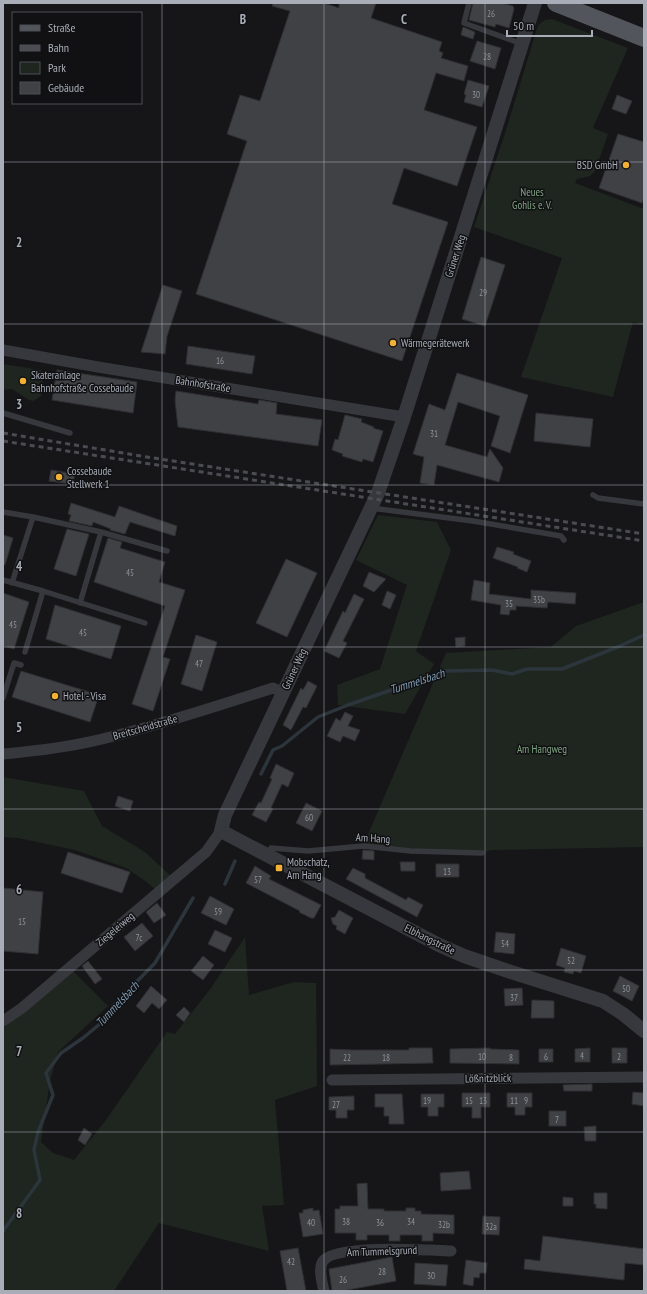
<svg xmlns="http://www.w3.org/2000/svg" width="647" height="1294" viewBox="0 0 647 1294" font-family="'PT Sans Narrow',sans-serif">
  <style>
    .green { fill: #1e261f }
    .lines { fill: none; stroke-linecap: round; stroke-linejoin: round }
    .stream { stroke: #2c353c; stroke-width: 3.5 }
    .building { fill: #404145; stroke: #303034 }
    .service { stroke: #37383d; stroke-width: 5.5 }
    .minor { stroke: #37383d; stroke-width: 11 }
    .tertiary { stroke: #37383d; stroke-width: 14 }
    .primary { stroke: #53555c; stroke-width: 18 }
    .rail { stroke: #4a4c52; stroke-width: 3; stroke-dasharray: 5 4; stroke-linecap: butt }
    .grid { fill: none; stroke: #a8adb8; stroke-width: 1; stroke-opacity: 0.55 }
    .poi-dot { fill: #f2b134; stroke: #111113; stroke-width: 1.5 }
    .labels { text-anchor: middle; dominant-baseline: central; stroke-width: 3; stroke-linejoin: round; paint-order: stroke }
    .number-label { font-size: 9px; fill: #8e929b }
    .poi-label { font-size: 11px; fill: #a8adb8; stroke: #111113; text-anchor: start }
    .park-label { font-size: 11px; fill: #7fa381; stroke: #111113 }
    .street-label { font-size: 11px; fill: #a8adb8; stroke: #111113 }
    .water-label { font-size: 12px; font-style: italic; fill: #7f9bb3; stroke: #111113 }
    .grid-label { font-size: 13px; text-anchor: middle; font-weight: bold; fill: #a8adb8; stroke: #111113; stroke-width: 3; stroke-linejoin: round; paint-order: stroke }
  </style>
  <rect width="100%" height="100%" fill="#161618"/>
  <path class="green" d="M552,19L628,48L593,128L608,134L595,171L590,176L577,179L575,183L644,209V325L633,322L613,397L521,377L562,258L474,227L507,127L538,25L545,20Z
    M3,364L41,370L44,373L41,396L33,401L29,400L12,389L3,390Z
    M378,515L437,522L451,550L416,651L434,664L405,714L338,705L337,685L380,669L407,585L356,560Z
    M644,602V847L491,850L482,853L363,846L446,653L551,647L576,626Z
    M3,777L84,791L102,826L145,852L174,879L158,892L148,883L126,868L75,850L18,838L3,837Z
    M245,937L249,995L294,982L316,983L317,1086L275,1100L284,1205L262,1206L269,1251L159,1223L114,1291H3V1028L72,970L108,1006L58,1052L50,1081L41,1142L53,1153L74,1160L106,1120L167,1032L175,1034L211,988Z"/>
  <g class="lines">
    <path class="stream" d="M261,774L273,750L282,746L318,717L348,705L446,671L492,670L512,674L527,669H562L620,646L644,635
      M225,884L235,861
      M3,1231L40,1180L34,1150L38,1132L53,1095L46,1073L61,1053L83,1038L101,1023L113,1006L155,963L193,898"/>
  </g>
  <path class="building" d="M273,3H324L339,8V3H376L371,18L442,42L439,51L443,53L441,58L468,66L464,81L436,73L424,110L477,127L457,186L404,168L392,204L448,222L402,361L196,294L247,141L227,134L240,95L260,101L290,11L272,6Z
    M473,3H502L513,6L514,9L509,28L496,24L495,27L469,20Z
    M463,27L475,32L473,39L461,35Z
    M477,41L501,48L495,69L470,61Z
    M468,80L489,86L482,107L464,102L466,95L464,94Z
    M617,95L632,101L626,114L612,109Z
    M618,134L644,142V198L642,203L599,188Z
    M481,257L505,265L485,326L462,319Z
    M163,285L182,291L167,336L165,354L141,352Z
    M188,346L255,356L252,374L186,364Z
    M57,370L137,382L133,413L52,400Z
    M457,373L528,395L510,453L491,446L500,416L458,402L445,445L487,457L490,449L503,468L499,482L437,465L434,485L420,483L424,457L413,454L429,404L445,410Z
    M176,391L258,404L259,400L277,403L276,414L322,420L318,446L178,427L175,400Z
    M536,413L593,419L590,447L534,441Z
    M345,415L362,419L361,422L374,427L373,428L383,431L373,462L363,459L362,462L342,456L343,454L332,450L335,439L338,440Z
    M51,470L75,474L73,483L72,484L49,481Z
    M71,503L115,517L119,506L177,526L175,536L130,522L125,534L110,530L111,529L93,522L92,526L69,521L71,515L68,514Z
    M67,529L89,534L76,576L54,569Z
    M3,535L13,538L5,565L3,564Z
    M108,538L122,542L120,548L165,562L159,582L185,590L163,657L170,659L153,711L132,704L165,606L94,582Z
    M497,547L514,552L513,554L531,561L527,572L517,568L518,567L493,558Z
    M286,559L317,573L287,637L256,623Z
    M369,572L386,579L374,592L363,586Z
    M474,580L490,583L489,594L531,599V590L576,593L575,604L548,602L547,608L516,606V610H510L509,615L500,614L501,605L471,600Z
    M387,591L396,595L390,609L382,605Z
    M3,593L29,602L14,649L3,646Z
    M354,594L364,599L343,641L347,643L339,658L324,651L343,611L345,613Z
    M55,605L121,626L111,659L46,639Z
    M196,635L217,642L202,691L181,684Z
    M465,637V646L456,647L455,638Z
    M21,671L99,695L90,722L12,697Z
    M308,681L317,686L306,708L303,707L291,730L283,725L301,688L303,690Z
    M345,712L353,716L348,726L360,730L355,741L343,736L340,742L327,736L336,718L340,721Z
    M276,764L294,773L288,787L282,784L271,808L273,809L266,822L252,815L259,802L261,803L272,779L270,778Z
    M118,796L133,801L130,811L115,806Z
    M306,803L322,811L312,831L296,823Z
    M363,850L374,851V860L362,859Z
    M68,852L130,872L122,893L61,873Z
    M400,862H415V871H401Z
    M436,864H459V877H436Z
    M255,866L271,876L269,879L321,905L314,918H311L299,912L300,911L246,883Z
    M353,868L365,874V878L406,900L408,897L423,905L417,917L346,879Z
    M3,888L43,892L38,954L3,951Z
    M210,896L234,909L226,925L201,913Z
    M157,903L166,915L154,923L146,912Z
    M339,910L353,918L345,934L336,929L337,926L333,924L331,918L335,917Z
    M142,923L153,936L135,951L124,937Z
    M215,930L232,938L225,952L208,944Z
    M496,932L515,934L514,954L494,952Z
    M561,948L586,956L581,973L574,971L573,974L564,972L565,968L556,965Z
    M203,956L214,965L203,980L191,971Z
    M88,961L102,979L95,984L82,966Z
    M620,976L639,986L632,1001L613,991Z
    M151,986L167,1000L159,1009L152,1003L144,1013L136,1006Z
    M522,988L523,1005L505,1006L504,989Z
    M532,1000L554,1001V1018H531Z
    M184,1007L190,1013L184,1022L176,1015Z
    M409,1048H432L433,1063L330,1065V1049L353,1050H409Z
    M490,1048V1049L519,1050V1064L450,1063V1049Z
    M590,1048V1062H575V1049Z
    M612,1048H627V1063H612Z
    M539,1049H553V1062H539Z
    M592,1084V1091H564L563,1085Z
    M633,1092L644,1093V1106L632,1104Z
    M462,1093H490V1107H481V1118H472V1107H462Z
    M507,1093H532V1107H525V1115H515V1107H507Z
    M375,1094H402L404,1124H389V1116H384V1107H375Z
    M421,1094H444V1107H438V1116H428V1107H421Z
    M354,1096V1110H347V1118H336V1110H329V1097Z
    M549,1111H566V1126H549Z
    M596,1126V1141H585L584,1127Z
    M84,1128L92,1134L85,1145L78,1140Z
    M469,1171L471,1189L441,1191L440,1173Z
    M367,1183L368,1209H384V1211H406V1208H415V1211H421V1214L454,1215V1234L433,1233V1241H422V1235H400V1241H389V1235H367V1240H356V1233H335V1209H340V1206H358L357,1184Z
    M594,1193H607V1209L596,1208V1204H594Z
    M563,1197L573,1198V1206H563Z
    M313,1208V1211L319,1210L323,1234L303,1237L299,1213H303V1210Z
    M483,1216L500,1217L499,1235L482,1234Z
    M543,1236L644,1249V1265L625,1263L624,1280L524,1269L525,1259L540,1261Z
    M298,1248L306,1291H287L280,1251Z
    M392,1257L396,1281L342,1291H332L329,1269Z
    M466,1260L487,1263L486,1273H480L479,1278L474,1277L473,1286L463,1284Z
    M415,1263L448,1265L446,1286L414,1284Z"/>
  <g class="lines">
    <path class="service" d="M469,3L464,23L522,44
      M3,413L70,433
      M593,495L598,498L644,504
      M371,508L473,521L561,536L564,540
      M3,512L33,517L12,583
      M33,517L101,532L167,551
      M3,580L43,591L25,652
      M43,591L145,623
      M80,603L101,532
      M3,698L14,663L21,665
      M267,855L271,848L308,851L363,846L411,851L482,853"/>
    <path class="minor" d="M3,350L98,367L404,417
      M3,754C36,751 70,747 102,739C160,725 217,706 273,688L283,692
      M3,1021L22,1008L206,852L221,831
      M332,1080L644,1077
      M324,1291C322,1282 318,1269 323,1261C335,1244 429,1250 451,1251"/>
    <path class="tertiary" d="M535,3L404,417L378,493L225,815L221,831L439,945L464,956L511,972L603,1001L623,1014L644,1031"/>
    <path class="primary" d="M556,3L644,38"/>
    <path class="rail" d="M3,433L147,457L644,534
      M3,441L644,541"/>
  </g>
  <path class="grid" d="M162,3V1291M324,3V1291M485,3V1291M3,162H644M3,324H644M3,485H644M3,647H644M3,809H644M3,970H644M3,1132H644"/>
  <g class="poi-dot">
    <circle cx="626" cy="165" r="4"/>
    <circle cx="393" cy="343" r="4"/>
    <circle cx="23" cy="381" r="4"/>
    <circle cx="59" cy="477" r="4"/>
    <circle cx="55" cy="696" r="4"/>
    <rect x="275" y="864" width="8" height="8" rx="2"/>
  </g>
  <g class="labels">
    <g class="number-label">
      <text x="491" y="13">26</text>
      <text x="487" y="56">28</text>
      <text x="476" y="94">30</text>
      <text x="483" y="292">29</text>
      <text x="220" y="360">16</text>
      <text x="434" y="433">31</text>
      <text x="130" y="572">45</text>
      <text x="539" y="599">35b</text>
      <text x="509" y="603">35</text>
      <text x="13" y="624">45</text>
      <text x="83" y="632">45</text>
      <text x="199" y="663">47</text>
      <text x="309" y="817">60</text>
      <text x="447" y="871">13</text>
      <text x="258" y="879">57</text>
      <text x="218" y="911">59</text>
      <text x="22" y="921">15</text>
      <text x="139" y="937">7c</text>
      <text x="505" y="943">54</text>
      <text x="571" y="960">52</text>
      <text x="626" y="988">50</text>
      <text x="514" y="997">37</text>
      <text x="582" y="1055">4</text>
      <text x="482" y="1056">10</text>
      <text x="546" y="1056">6</text>
      <text x="619" y="1056">2</text>
      <text x="347" y="1057">22</text>
      <text x="386" y="1057">18</text>
      <text x="511" y="1057">8</text>
      <text x="427" y="1100">19</text>
      <text x="469" y="1100">15</text>
      <text x="483" y="1100">13</text>
      <text x="514" y="1100">11</text>
      <text x="526" y="1100">9</text>
      <text x="336" y="1104">27</text>
      <text x="557" y="1119">7</text>
      <text x="346" y="1221">38</text>
      <text x="411" y="1221">34</text>
      <text x="311" y="1222">40</text>
      <text x="380" y="1222">36</text>
      <text x="444" y="1224">32b</text>
      <text x="491" y="1226">32a</text>
      <text x="291" y="1261">42</text>
      <text x="382" y="1271">28</text>
      <text x="431" y="1275">30</text>
      <text x="343" y="1279">26</text>
    </g>
    <g class="poi-label">
      <text x="618" y="165" text-anchor="end">BSD GmbH</text>
      <text x="401" y="343">Wärmegerätewerk</text>
      <text x="31" y="375">Skateranlage<tspan x="31" dy="13">Bahnhofstraße Cossebaude</tspan></text>
      <text x="67" y="471">Cossebaude<tspan x="67" dy="13">Stellwerk 1</tspan></text>
      <text x="63" y="696">Hotel - Visa</text>
      <text x="287" y="862">Mobschatz,<tspan x="287" dy="13">Am Hang</tspan></text>
    </g>
    <g class="park-label">
      <text x="532" y="192">Neues<tspan x="532" dy="13">Gohlis e. V.</tspan></text>
      <text x="542" y="749">Am Hangweg</text>
    </g>
    <g class="street-label">
      <text transform="translate(455 256) rotate(-72)">Grüner Weg</text>
      <text transform="translate(203 384) rotate(9)">Bahnhofstraße</text>
      <text transform="translate(294 669) rotate(-65)">Grüner Weg</text>
      <text transform="translate(145 727) rotate(-16)">Breitscheidstraße</text>
      <text transform="translate(373 838) rotate(3)">Am Hang</text>
      <text transform="translate(115 929) rotate(-40)">Ziegeleiweg</text>
      <text transform="translate(430 939) rotate(26)">Elbhangstraße</text>
      <text transform="translate(488 1078) rotate(-1)">Lößnitzblick</text>
      <text transform="translate(382 1251) rotate(-2)">Am Tummelsgrund</text>
    </g>
    <g class="water-label">
      <text transform="translate(417 681) rotate(-18)">Tummelsbach</text>
      <text transform="translate(117 1004) rotate(-47)">Tummelsbach</text>
    </g>
  </g>
  <g class="grid-label">
    <text x="243" y="24">B</text>
    <text x="404" y="24">C</text>
    <text x="19" y="247">2</text>
    <text x="19" y="409">3</text>
    <text x="19" y="571">4</text>
    <text x="19" y="732">5</text>
    <text x="19" y="894">6</text>
    <text x="19" y="1056">7</text>
    <text x="19" y="1218">8</text>
  </g>
  <rect width="647" height="1294" fill="none" stroke="#a8adb8" stroke-width="8"/>
  <rect x="12" y="12" width="130" height="92" fill="#111113" stroke="#4d4f55"/>
  <rect x="20" y="25" width="20" height="6" fill="#53555c" stroke="#4d4f55"/>
  <text x="48" y="32" font-size="12" fill="#a8adb8">Straße</text>
  <rect x="20" y="45" width="20" height="6" fill="#4a4c52" stroke="#4d4f55"/>
  <text x="48" y="52" font-size="12" fill="#a8adb8">Bahn</text>
  <rect x="20" y="62" width="20" height="12" fill="#1e261f" stroke="#4d4f55"/>
  <text x="48" y="72" font-size="12" fill="#a8adb8">Park</text>
  <rect x="20" y="82" width="20" height="12" fill="#404145" stroke="#4d4f55"/>
  <text x="48" y="92" font-size="12" fill="#a8adb8">Gebäude</text>
  <path d="M507 30v6h85v-6" fill="none" stroke="#a8adb8" stroke-width="2"/>
  <text x="513" y="30" font-size="12" fill="#a8adb8" stroke="#111113" stroke-width="3" paint-order="stroke">50 m</text>
</svg>
